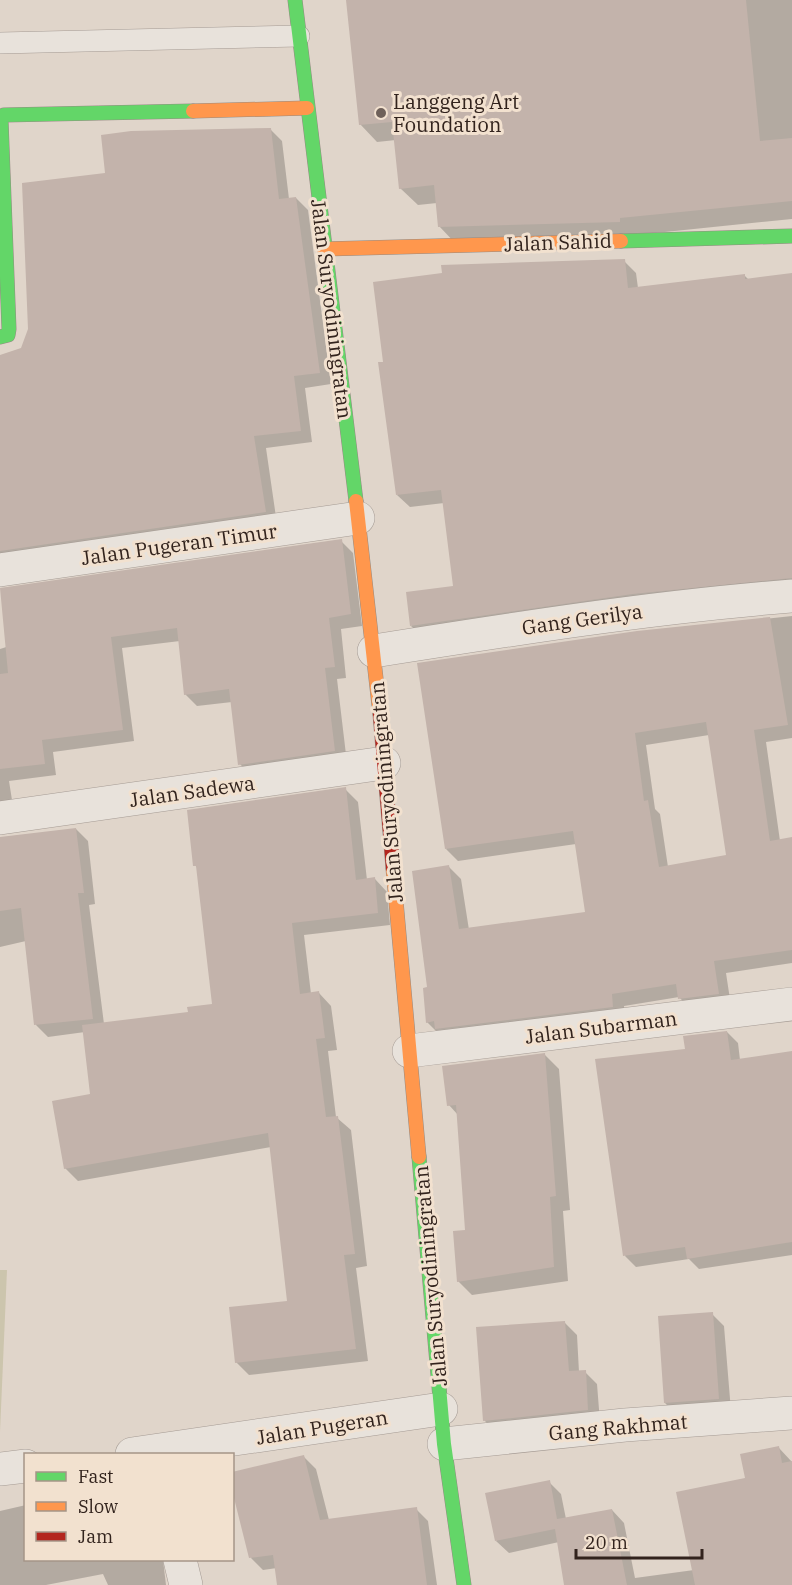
<svg xmlns="http://www.w3.org/2000/svg" width="792" height="1585" viewBox="0 0 792 1585" font-family="'IBM Plex Serif',serif">
  <style>
    .cemetery { fill: #ccc5ad }
    .shadow { fill: #0003; fill-rule: evenodd }
    .building { fill: #c3b3ab; fill-rule: evenodd }
    .lines { fill: none; stroke-linecap: round; stroke-linejoin: round }
    .lane-casing { stroke: #a59b94; stroke-width: 22 }
    .street-casing { stroke: #a59b94; stroke-width: 34 }
    .fast-casing { stroke: #958b83; stroke-width: 15 }
    .slow-casing { stroke: #958b83; stroke-width: 15 }
    .jam-casing { stroke: #958b83; stroke-width: 15 }
    .lane { stroke: #e8e2db; stroke-width: 21 }
    .street { stroke: #e8e2db; stroke-width: 33 }
    .fast { stroke: #63d668; stroke-width: 14 }
    .slow { stroke: #ff974d; stroke-width: 14 }
    .jam { stroke: #b3261e; stroke-width: 14 }
    .poi-dot { fill: #6f615a; stroke: #f2e1cf; stroke-width: 2 }
    .labels { text-anchor: middle; dominant-baseline: central; stroke-width: 6; stroke-linejoin: round; paint-order: stroke }
    .poi-label { font-size: 20px; fill: #32231d; stroke: #f2e1cf; text-anchor: start }
    .street-label { font-size: 20px; fill: #32231d; stroke: #f2e1cf }
  </style>
  <rect width="100%" height="100%" fill="#e0d5ca"/>
  <path class="cemetery" d="M0,1270H7L0,1432Z"/>
  <path class="shadow" d="M348,0H792V219L636,235L456,244L439,226L437,203L418,205L400,188L396,140L377,142L360,124Z
    M270,129L282,141L289,199L296,198L308,210L331,384L305,388L312,442L266,448L277,524L0,565V357L22,349L107,174Z
    M624,261L636,273L638,288L744,275L749,280L792,274V590L424,638L411,626L454,587L444,503L410,507L397,495Z
    M341,541L353,553L362,626L341,629L346,678L337,679L347,763L251,776L240,764L232,702L197,706L185,694L180,641L122,648L134,741L53,752L56,775L9,781L12,800L0,802V649Z
    M792,616V738L766,742L780,841L792,839V963L726,973L731,1006L692,1011L679,997L624,1006L625,1019L439,1034L427,1022L428,988L449,867L461,879L469,930L587,913L576,844L458,861L446,849L637,633ZM709,735L728,856L668,867L660,814L655,809L646,745Z
    M345,789L358,802L367,880L375,879L387,892L390,925L304,935L311,994L319,993L331,1006L337,1050L328,1051L336,1117L351,1130L367,1266L356,1268L368,1361L249,1375L236,1362L289,1302L271,1147L78,1181L65,1168L92,1095L85,1032L48,1037L36,1025L26,941L0,947V839L76,829L88,841L95,904L89,905L104,1024L190,1014L213,1006L198,869L195,865Z
    M727,1032L738,1043L740,1060L792,1053V1255L699,1269L689,1259L636,1267L625,1256L687,1050Z
    M545,1055L559,1069L570,1210L563,1211L568,1281L472,1295L458,1281L466,1232L458,1115L449,1105Z
    M712,1314L724,1326L731,1411L677,1415L665,1403Z
    M565,1323L577,1335L579,1372H585L597,1384L600,1422L496,1432L484,1420Z
    M779,1448L792,1462V1585H566L559,1542L509,1553L496,1541L549,1482L561,1494L566,1519L612,1510L624,1523L635,1578L694,1570L746,1479Z
    M304,1457L316,1469L329,1520L416,1509L428,1521L437,1585H279L277,1568L263,1570L251,1558Z
    M26,1505V1560H163L166,1585H108L103,1574L46,1585H0V1511Z"/>
  <path class="building" d="M346,0H746L760,141L792,138V201L620,218V222L438,227L434,185L399,189L392,122L359,125Z
    M271,128L279,199L296,197L320,373L294,376L301,431L254,436L266,512L0,551V355L21,348L28,329L22,183L105,173L101,135L131,131Z
    M625,259L628,288L745,274V279L792,273V578L633,594L410,626L406,592L453,586L441,490L396,495L378,362H383L373,282L442,273L441,265Z
    M342,539L351,614L329,618L335,667L325,668L335,751L238,765L229,689L184,695L177,628L111,637L123,730L42,740L45,764L0,769V674L8,673L0,588Z
    M770,617L788,725L754,730L770,841L792,837V950L714,961L719,994L678,999L676,984L612,994L613,1007L435,1029L434,1021L426,1023L423,988L427,987L412,871L449,865L459,929L585,912L573,831L445,849L417,663L637,631ZM706,722L726,855L659,867L648,800L644,801L635,733Z
    M346,787L356,880L375,877L378,913L292,923L300,994L319,991L325,1038L316,1039L326,1117L338,1116L355,1254L344,1255L356,1349L235,1363L229,1307L287,1301L268,1133L64,1169L52,1101L90,1094L82,1025L188,1012L187,1007L212,1004L196,866H193L187,810Z
    M76,828L84,893H78L93,1019L34,1025L21,908L0,911V837Z
    M727,1031L731,1060L792,1051V1242L687,1259L685,1247L623,1256L595,1059L685,1049L683,1036Z
    M545,1053L556,1196L550,1197L554,1267L457,1282L453,1231L465,1230L456,1105L447,1106L442,1066Z
    M713,1312L719,1399L664,1403L658,1316Z
    M565,1321L569,1371L586,1370L588,1410L483,1421L476,1327Z
    M779,1446L782,1463L792,1461V1585H695L676,1492L745,1478L740,1454Z
    M304,1455L320,1520L417,1507L427,1585H277L273,1555L249,1558L232,1490V1472Z
    M550,1480L557,1519L612,1509L627,1585H564L555,1529L495,1541L485,1493Z"/>
  <g class="lines">
    <defs>
      <path id="lane" d="M0,43L299,36"/>
      <path id="street" d="M0,570L358,518
        M374,651C513,629 652,607 792,596
        M0,818L384,763
        M409,1051L792,1004
        M444,1444L625,1425L792,1413
        M132,1454L441,1409
        M0,1469L26,1466
        M180,1560L186,1585"/>
      <path id="fast" d="M295,0L356,501
        M621,241L792,236
        M0,337L8,335L9,329L1,120L4,115L193,111
        M419,1157L444,1444L464,1585"/>
      <path id="slow" d="M193,111L307,108
        M324,249L621,241
        M356,501L380,714
        M393,868L419,1157"/>
      <path id="jam" d="M380,714L393,868"/>
    </defs>
    <use href="#lane" class="lane-casing"/>
    <use href="#street" class="street-casing"/>
    <use href="#fast" class="fast-casing"/>
    <use href="#slow" class="slow-casing"/>
    <use href="#jam" class="jam-casing"/>
    <use href="#lane" class="lane"/>
    <use href="#street" class="street"/>
    <use href="#fast" class="fast"/>
    <use href="#slow" class="slow"/>
    <use href="#jam" class="jam"/>
  </g>
  <circle class="poi-dot" cx="381" cy="113" r="6"/>
  <g class="labels">
    <g class="poi-label">
      <text x="393" y="101">Langgeng Art<tspan x="393" dy="23">Foundation</tspan></text>
    </g>
    <g class="street-label">
      <text transform="translate(558 242) rotate(-2)">Jalan Sahid</text>
      <text transform="translate(332 309) rotate(83)">Jalan Suryodiningratan</text>
      <text transform="translate(179 544) rotate(-8)">Jalan Pugeran Timur</text>
      <text transform="translate(582 619) rotate(-8)">Gang Gerilya</text>
      <text transform="translate(192 791) rotate(-8)">Jalan Sadewa</text>
      <text transform="translate(386 792) rotate(-95)">Jalan Suryodiningratan</text>
      <text transform="translate(601 1027) rotate(-7)">Jalan Subarman</text>
      <text transform="translate(430 1276) rotate(-95)">Jalan Suryodiningratan</text>
      <text transform="translate(322 1427) rotate(-9)">Jalan Pugeran</text>
      <text transform="translate(618 1427) rotate(-5)">Gang Rakhmat</text>
    </g>
  </g>
  <rect x="24" y="1453" width="210" height="108" fill="#f2e1cf" stroke="#a59588" stroke-width="1.5"/>
  <rect x="36" y="1472" width="30" height="9" fill="#63d668" stroke="#a59588" stroke-width="1.5"/>
  <text x="78" y="1483" font-size="18" fill="#32231d">Fast</text>
  <rect x="36" y="1502" width="30" height="9" fill="#ff974d" stroke="#a59588" stroke-width="1.5"/>
  <text x="78" y="1513" font-size="18" fill="#32231d">Slow</text>
  <rect x="36" y="1532" width="30" height="9" fill="#b3261e" stroke="#a59588" stroke-width="1.5"/>
  <text x="78" y="1543" font-size="18" fill="#32231d">Jam</text>
  <path d="M576 1549v9h126v-9" fill="none" stroke="#32231d" stroke-width="3"/>
  <text x="585" y="1549" font-size="18" fill="#32231d" stroke="#f2e1cf" stroke-width="4.5" paint-order="stroke">20 m</text>
</svg>
